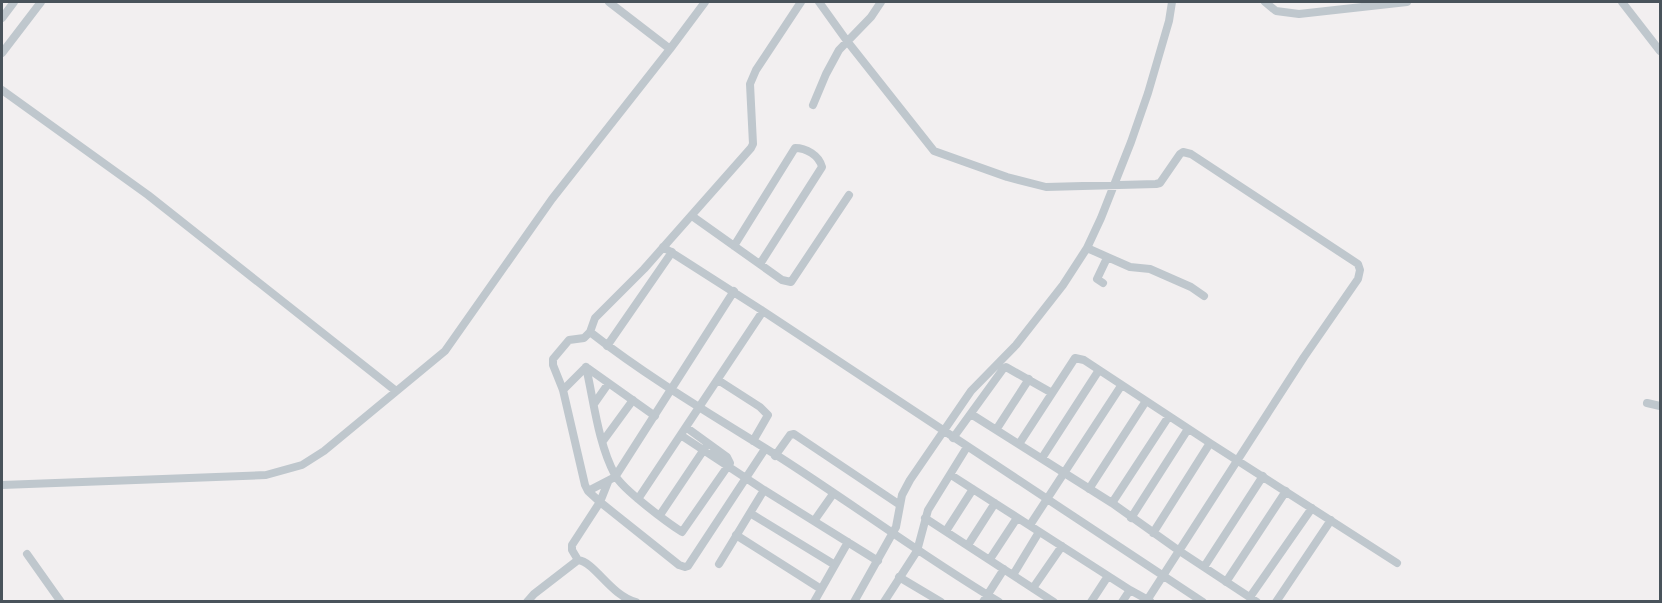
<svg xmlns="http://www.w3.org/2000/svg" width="1662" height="603" viewBox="0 0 1662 603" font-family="Montserrat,sans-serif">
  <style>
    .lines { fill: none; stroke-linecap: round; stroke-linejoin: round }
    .minor { stroke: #bfc7cd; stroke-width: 8 }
  </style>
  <rect width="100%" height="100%" fill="#f2eff0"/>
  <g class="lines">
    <path class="minor" d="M819,2L847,41L934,151L1007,177L1046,187L1156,184L1160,183L1180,154L1183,152L1191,154L1358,264L1360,270L1358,279L1304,357L1146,602
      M1265,2L1276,11L1299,14L1407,2
      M1622,2L1660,51
      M2,18L14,2
      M670,49L705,2
      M2,53L41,2
      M2,90L148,195L396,391
      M813,105L826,74L839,50L871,17L881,2
      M692,216L782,280L791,282L849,195
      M734,246L795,148C806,148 819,155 822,167L760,264
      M1087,248L1130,267L1150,269L1191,287L1204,296
      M1103,283L1097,279L1107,258
      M763,311L1203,602
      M590,332C650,379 717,418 781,458C854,505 924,557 999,602
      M607,346L672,252
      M586,367C594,402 598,443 615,475C622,489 668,523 682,532L730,463L727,457L687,428
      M718,380L760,407L768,415L753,441
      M563,390L586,367L655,416
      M1647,403L1660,406
      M594,404L608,384
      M971,414L1112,503L1178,550L1257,602
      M996,430L1029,379
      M682,436L764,490L878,561
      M953,438L1003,369L1006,367L1052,393
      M603,441L633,400
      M1210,443L1397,563
      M1019,444L1075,358L1084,360L1204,439L1210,443L1153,533
      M775,456L790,435L794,434L900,505
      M1042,458L1099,370
      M951,475L1130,590L1150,601
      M608,482L600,502L679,565L685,567L688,566L765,449
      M2,485L266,475L302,465L324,451L445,351L552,199L670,49L609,2
      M1089,489L1146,401
      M588,491L615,477L734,291
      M638,499L763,311L663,247
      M1112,503L1169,416
      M750,513L835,565
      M660,515L705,448
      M925,518L1054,602
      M1131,518L1188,429
      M814,521L833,494
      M1030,525L1121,386
      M946,531L973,489
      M736,535L821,589
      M968,545L995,503
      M27,554L61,602
      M990,559L1017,518
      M578,560L572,550V545L600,502L588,491L585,485L563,390L553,365V359L569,340L584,338L590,332L595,318L644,269L751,148L753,144L750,84L756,70L801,2
      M719,564L764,490
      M1204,567L1263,476
      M1013,575L1039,532
      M899,577L941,602
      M1226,582L1286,491
      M1033,588L1062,546
      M1250,597L1312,508
      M527,602L534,594L578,560C595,562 610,595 636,602
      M814,602L848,542
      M854,602L896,527L902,495L910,480L971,391L1016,345L1063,285L1087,248L1101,218L1131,142L1148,93L1169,21L1172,2
      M884,602L917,551L928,510L967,447
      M983,602L1004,569
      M1091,602L1108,576
      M1122,602L1130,590
      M1276,602L1331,520"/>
  </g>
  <rect width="1662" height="603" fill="none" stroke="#49535b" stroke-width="6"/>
</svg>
